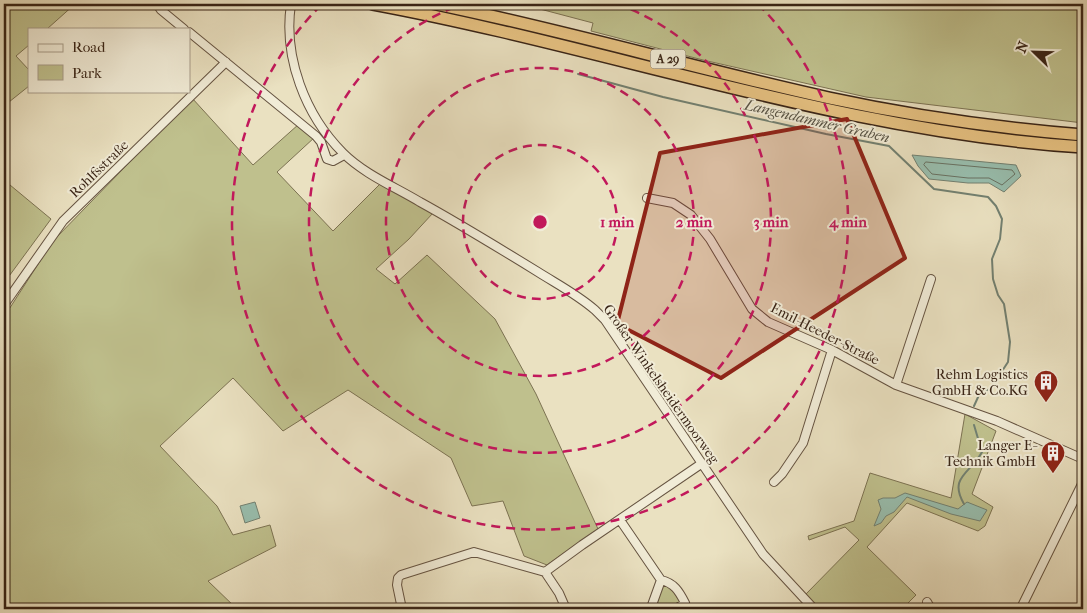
<svg xmlns="http://www.w3.org/2000/svg" width="1087" height="613" viewBox="0 0 1087 613" font-family="'IM FELL French Canon',serif">
  <style>
    .green { fill: #bfc08d; stroke: #7c7252 }
    .water { fill: #98beae; stroke: #728071 }
    .lines { fill: none; stroke-linecap: round; stroke-linejoin: round }
    .shore { stroke: #687162; stroke-width: 1 }
    .stream { stroke: #728071; stroke-width: 2 }
    .minor-casing { stroke: #655341; stroke-width: 10 }
    .highway-casing { stroke: #392416; stroke-width: 14 }
    .minor { stroke: #f1ecd7; stroke-width: 8 }
    .highway { stroke: #e5c080; stroke-width: 11 }
    .marked { fill: #8f2418; fill-opacity: 0.2; stroke: #8f2418; stroke-width: 4; stroke-linejoin: round }
    .ring { fill: none; stroke: #c2185b; stroke-width: 2.5; stroke-dasharray: 9 6 }
    .labels { text-anchor: middle; dominant-baseline: central; stroke-width: 4; stroke-linejoin: round; paint-order: stroke }
    .shield { fill: #f1ecd7; stroke: #706050; stroke-width: 1 }
    .shield-label { font-size: 12px; font-weight: bold; fill: #392416 }
    .street-label { font-size: 14px; fill: #392416; stroke: #f1ecd7 }
    .poi-label { font-size: 14px; fill: #392416; stroke: #f1ecd7; text-anchor: end }
    .water-label { font-size: 15px; font-style: italic; fill: #565244; stroke: #f1ecd7 }
    .centre { fill: #c2185b; stroke: #f1ecd7; stroke-width: 2.5 }
    .ring-label { font-size: 15px; text-anchor: middle; font-weight: bold; fill: #c2185b; stroke: #f1ecd7; stroke-width: 4; stroke-linejoin: round; paint-order: stroke }
  </style>
  <rect width="100%" height="100%" fill="#eae1c1"/>
  <filter id="stains"><feTurbulence type="fractalNoise" baseFrequency=".004" numOctaves="4"/><feColorMatrix values="0 0 0 0 .2 0 0 0 0 .09 0 0 0 0 .02 0 0 0 .5 -.17"/></filter>
  <radialGradient id="worn" r=".72"><stop offset=".6" stop-color="#630" stop-opacity="0"/><stop offset="1" stop-color="#630" stop-opacity=".3"/></radialGradient>
  <path class="green" d="M4,4H75L47,29H29V45L16,56L29,70V86L4,106Z
    M521,4H1083V123L866,97L703,60L591,31L593,23Z
    M192,98L253,165L299,124L315,137L277,172L333,231L380,184L433,213L409,239L376,269L395,284L427,255L495,319L536,394L598,529L547,565L524,556L503,501L472,506L451,458L348,390L283,431L233,378L160,446L217,506L233,535L270,525L276,546L208,581L237,609H4V317L53,241Z
    M4,180L51,219L4,283Z
    M965,414L996,431L972,494L993,507L985,526L978,531L907,503L867,547L916,595L902,609H820L805,595L859,540L845,527L809,540L808,536L854,521L870,473L951,498Z
    M663,583L674,589L673,591L678,599L681,600L680,603L672,609H656L658,594Z"/>
  <path class="water" d="M912,155L1016,165L1021,176L1004,192L989,183H968L929,179L918,166Z
    M905,493L958,509L967,502L987,510L980,521L951,514L907,497L894,512L886,516L881,523L874,526L881,509L878,500L883,498H895Z
    M255,502L260,518L245,523L240,506Z"/>
  <g class="lines">
    <path class="shore" d="M926,162L1012,170L1015,174L1002,185L989,178H968L932,174L924,165Z"/>
    <path class="stream" d="M578,74L663,97L826,134L889,146L934,189L988,197L996,206L1002,219L1000,239L992,259L993,279L998,295L1004,304L1010,342L1008,362L991,388L979,395L974,406
      M964,504C948,477 971,473 982,452L974,425"/>
    <defs>
      <path id="minor" d="M157,4L161,10L184,29
        M291,4C283,57 305,115 343,153C364,174 395,187 420,202C460,224 499,248 538,272C557,284 578,295 595,310L605,320L763,554L814,609
        M189,32L316,136L321,142L327,159L333,161L344,155
        M647,198L673,203L691,215L710,239L752,309L768,322L832,350L896,385L997,421L1083,459
        M4,305L63,221L226,62
        M896,385L931,279
        M774,482L782,474L803,443L832,350
        M620,520L661,580C674,583 679,591 685,603L676,609
        M927,602L931,609
        M402,609L397,585L398,578L401,575L474,552L545,572
        M566,609L559,593L545,572L582,545L701,464
        M654,609L652,605L661,580
        M1019,609L1022,606L1083,482"/>
      <path id="highway" d="M373,4C610,48 841,132 1083,147
        M436,4C568,31 697,69 829,98C912,116 998,128 1083,135"/>
    </defs>
    <use href="#minor" class="minor-casing"/>
    <use href="#highway" class="highway-casing"/>
    <use href="#minor" class="minor"/>
    <use href="#highway" class="highway"/>
  </g>
  <path class="marked" d="M847,119L905,258L721,378L617,324L660,153Z"/>
  <g class="ring">
    <circle cx="540" cy="222" r="77"/>
    <circle cx="540" cy="222" r="154"/>
    <path d="M617 4A231 231 0 1 1 463 4"/>
    <path d="M758 4A308 308 0 1 1 322 4"/>
  </g>
  <defs>
    <symbol id="building-pin" viewBox="-11 -11 22 30"><path d="M0 17L-7.5 6A9.5 9.5 0 1 1 7.5 6Z" fill="#8f2418" stroke="#f1ecd7"/><path d="M-4-6H4V6H1V3H-1V6H-4ZM-2.5-4.3h1.7v1.8h-1.7ZM.8-4.3h1.7v1.8H.8ZM-2.5-1h1.7V.8h-1.7ZM.8-1h1.7V.8H.8Z" fill="#fff"/></symbol>
  </defs>
  <g fill-rule="evenodd">
    <use href="#building-pin" x="1032" y="368" width="28" height="38"/>
    <use href="#building-pin" x="1039" y="439" width="28" height="38"/>
  </g>
  <g class="labels">
    <rect class="shield" x="650.5" y="49.5" width="35" height="19" rx="4"/>
    <g class="shield-label">
      <text x="668" y="59">A 29</text>
    </g>
    <g class="street-label">
      <text transform="translate(99 169) rotate(-44)">Rohlfsstraße</text>
      <text transform="translate(825 334) rotate(27)">Emil-Heeder-Straße</text>
      <text transform="translate(661 384) rotate(55)">Großer Winkelsheidermoorweg</text>
    </g>
    <g class="poi-label">
      <text x="1028" y="374">Rehm Logistics<tspan x="1028" dy="16">GmbH &amp; Co.KG</tspan></text>
      <text x="1036" y="445">Langer E-<tspan x="1036" dy="16">Technik GmbH</tspan></text>
    </g>
    <g class="water-label">
      <text transform="translate(817 121) rotate(13)">Langendammer Graben</text>
    </g>
  </g>
  <circle cx="540" cy="222" r="8" class="centre"/>
  <g class="ring-label">
    <text x="617" y="227">1 min</text>
    <text x="694" y="227">2 min</text>
    <text x="771" y="227">3 min</text>
    <text x="848" y="227">4 min</text>
  </g>
  <rect width="1087" height="613" fill="none" stroke="#eae1c1" stroke-width="20"/>
  <rect x="5" y="5" width="1077" height="603" fill="none" stroke="#392416" stroke-width="2.5"/>
  <rect x="10" y="10" width="1067" height="593" fill="none" stroke="#392416"/>
  <rect x="28" y="28" width="162" height="65" fill="#f1ecd7" stroke="#a79c8a"/>
  <rect x="38" y="44" width="25" height="8" fill="#f1ecd7" stroke="#a79c8a"/>
  <text x="72" y="52" font-size="15" fill="#392416">Road</text>
  <rect x="38" y="65" width="25" height="15" fill="#bfc08d" stroke="#a79c8a"/>
  <text x="72" y="78" font-size="15" fill="#392416">Park</text>
  <g transform="translate(1034 52) rotate(293)" stroke="#f1ecd7" stroke-width="4" paint-order="stroke">
  <path d="M0-4L9 19L0 12L-9 19Z" fill="#392416"/>
  <text y="-8" font-size="14" font-weight="bold" text-anchor="middle" fill="#392416">N</text>
  </g>
  <rect width="100%" height="100%" filter="url(#stains)"/>
  <rect width="100%" height="100%" fill="url(#worn)"/>
</svg>
